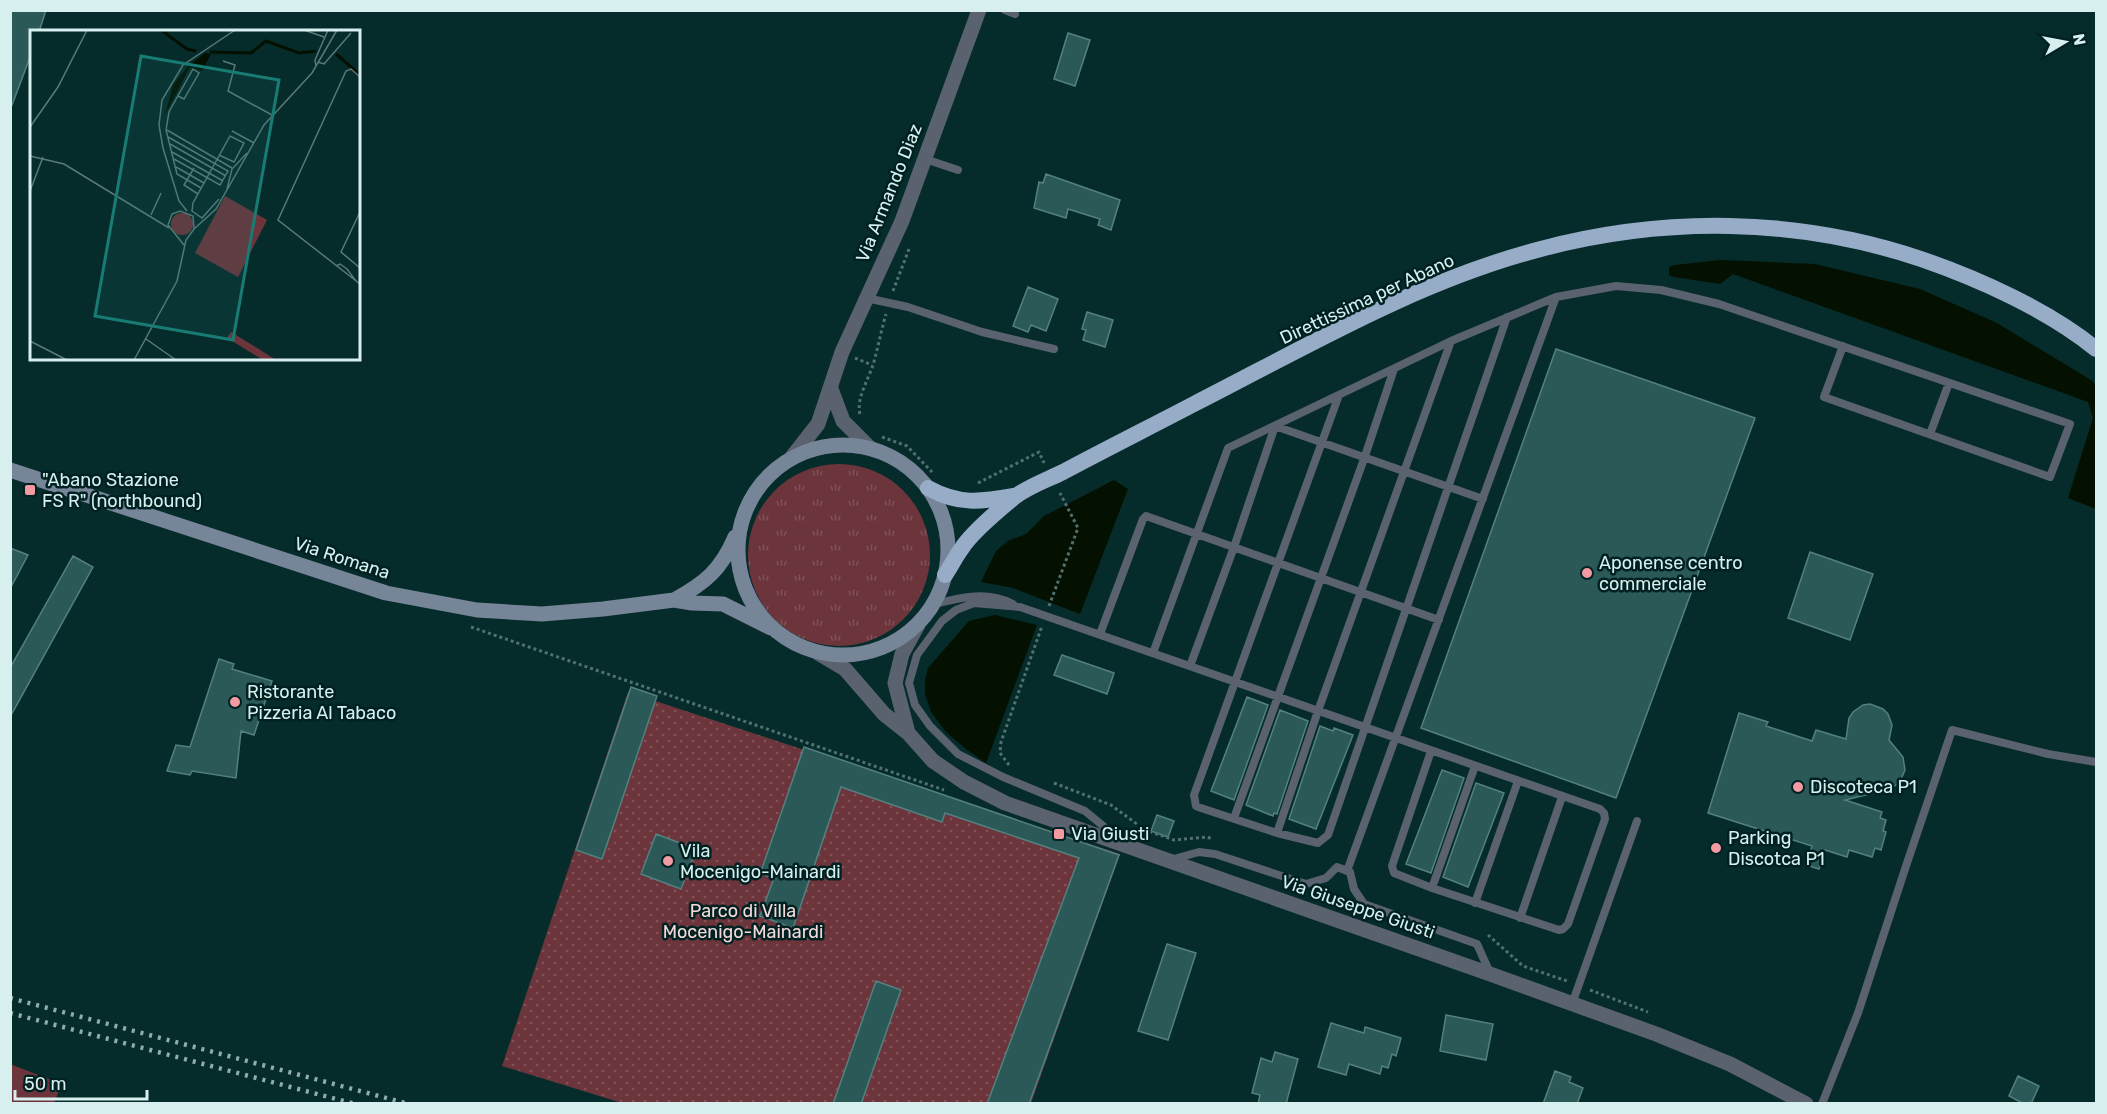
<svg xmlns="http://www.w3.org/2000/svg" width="2107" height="1114" viewBox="0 0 2107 1114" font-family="Rubik,sans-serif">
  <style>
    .grass { fill: url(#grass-tufts) }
    .park { fill: url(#park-dots) }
    .pitch { fill: #6c343b }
    .water { fill: #041000 }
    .building { fill: #2b5958; stroke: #538180; stroke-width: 1.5 }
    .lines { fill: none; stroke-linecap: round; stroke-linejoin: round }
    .path { stroke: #517171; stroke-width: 3; stroke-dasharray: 3 3; stroke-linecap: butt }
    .service { stroke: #59626e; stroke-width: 8 }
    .tertiary { stroke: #59626e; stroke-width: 15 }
    .secondary { stroke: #768598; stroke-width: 15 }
    .trunk { stroke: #96acc7; stroke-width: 16 }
    .rail { stroke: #90adac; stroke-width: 4.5; stroke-dasharray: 3 6; stroke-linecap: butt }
    .poi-dot { fill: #f49aa3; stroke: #002121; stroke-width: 2 }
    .labels { text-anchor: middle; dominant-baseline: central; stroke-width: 5; stroke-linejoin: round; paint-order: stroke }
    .street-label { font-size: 18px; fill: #d7efee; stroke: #002121 }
    .poi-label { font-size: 18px; fill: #d7efee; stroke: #002121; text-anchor: start }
    .park-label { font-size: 18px; fill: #f5d9da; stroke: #002121 }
    .inset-river { fill: none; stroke: #041000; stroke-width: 3 }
    .inset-road { fill: none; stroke: #5a7979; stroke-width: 1.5 }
    .view { fill: #197c74; fill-opacity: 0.15; stroke: #197c74; stroke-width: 3 }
    .inset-edge { fill: none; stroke: #d7efee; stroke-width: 3 }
  </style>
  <defs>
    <pattern id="grass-tufts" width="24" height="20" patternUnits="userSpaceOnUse" patternTransform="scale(1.5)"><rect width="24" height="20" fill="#6c343b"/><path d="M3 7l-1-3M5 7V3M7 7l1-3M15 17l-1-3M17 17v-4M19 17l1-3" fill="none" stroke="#805258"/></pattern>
    <pattern id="park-dots" width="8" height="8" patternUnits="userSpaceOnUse" patternTransform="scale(1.5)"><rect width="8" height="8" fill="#6c343b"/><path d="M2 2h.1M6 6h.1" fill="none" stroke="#805258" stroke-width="1.8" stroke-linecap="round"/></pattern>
  </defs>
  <rect width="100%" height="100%" fill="#062b2b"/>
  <path class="grass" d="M748 555a91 91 0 1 1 182 0a91 91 0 1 1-182 0Z"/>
  <path class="park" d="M628,692L1120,854L1031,1103H622L502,1066Z"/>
  <path class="pitch" d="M10,1064L62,1084L54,1103H11Z"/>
  <path class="water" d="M1720,260L1815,264L1920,289L1997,323L2091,380L2096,385V509L2068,498L2093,418L2088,402L1733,274L1720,284L1674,277L1669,275V267L1675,265Z
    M1114,480L1128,489L1080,614L1013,588L981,582L996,551L1008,541L1026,534L1044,516Z
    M995,615L1037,625L986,763L966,749L946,732L931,712L925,694V680L928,668L969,621Z"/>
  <path class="building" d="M10,10H46L39,32H32V52L12,105H10Z
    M1068,33L1090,40L1075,86L1054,79Z
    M1046,174L1120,200L1111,230L1098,225L1100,219L1068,209L1066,218L1034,208L1039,182L1043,183Z
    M1028,287L1058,299L1046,331L1031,325L1028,332L1013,326Z
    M1087,312L1113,320L1105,347L1083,340L1086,330L1082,329Z
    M1556,349L1755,418L1616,798L1421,728Z
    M10,548L28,555L10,589Z
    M1810,552L1873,574L1850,640L1788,618Z
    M73,556L93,567L10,717V668Z
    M1062,655L1114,673L1107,694L1054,675Z
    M219,659L234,664L232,669L272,681L254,735L241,731L236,778L192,771L190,775L167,771L176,745L190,747Z
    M631,687L657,696L602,859L576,850Z
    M1247,697L1268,705L1234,800L1211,791Z
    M1870,704L1883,709L1888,714L1892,725L1889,740L1903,757L1905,770L1900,782L1890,789L1845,800L1882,812L1880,818L1886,820L1883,831L1886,832L1881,850L1875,848L1872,857L1849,850L1847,857L1825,850L1819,869L1806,865L1812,846L1708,813L1739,713L1768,722L1766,726L1812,741L1816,730L1846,739L1849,718L1853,712L1863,705Z
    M1280,710L1308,721L1277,814L1274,813L1273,816L1246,805Z
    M1320,726L1333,731L1334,728L1353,735L1316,829L1289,819Z
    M804,747L1119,855L1029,1104H987L1079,858L945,813L942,822L841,787L793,928L760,916L774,878L760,874Z
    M1442,770L1464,778L1431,873L1406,864Z
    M1476,783L1504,793L1468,887L1443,877Z
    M1157,815L1174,821L1168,837L1151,831Z
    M656,834L696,849L681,889L641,874Z
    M1167,944L1196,953L1168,1040L1138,1031Z
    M876,981L901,990L861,1104H833Z
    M1446,1015L1493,1024L1486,1060L1440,1051Z
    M1331,1023L1364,1033L1365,1027L1401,1038L1396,1056L1392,1054L1388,1068L1382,1066L1380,1074L1349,1064L1346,1075L1318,1067Z
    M1275,1052L1298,1059L1286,1104H1258L1260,1095L1252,1093L1261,1058L1272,1062Z
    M1555,1071L1571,1077L1569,1082L1583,1088L1577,1104H1543Z
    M2018,1076L2039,1086L2031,1104H2024L2009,1096Z"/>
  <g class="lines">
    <path class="path" d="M893,291L909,249
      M855,358L872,365
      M860,414C856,399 868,380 873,365C878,348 881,331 886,314
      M882,437L907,446L932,472
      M978,483L1039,452L1044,463
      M1049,606L1078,528L1060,493
      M471,627L944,790
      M1009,765L1000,753L1001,742L1042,626
      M1054,783L1111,805L1145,830L1174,840L1207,837L1213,839
      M1488,935L1523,966L1567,981
      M1590,990L1648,1012"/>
    <path class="service" d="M1005,10L1015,14
      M925,159L958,170
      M866,298L908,307L982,332L1054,349
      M1339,395L1194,795L1196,806L1201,808L1277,833L1318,843L1328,835L1507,317
      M1930,434L1949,383
      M935,604C962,597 987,591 1013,604
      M1100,634L1143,519L1146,516L1439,620
      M1153,653L1228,448L1451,341L1556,297L1616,286L1661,290L1719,304L2070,424L2050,477L1824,397L1843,346
      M1190,666L1234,547L1275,426L1483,499
      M1234,818L1364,459L1394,369
      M1277,833L1318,711L1451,341
      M1119,839L1085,811L1003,777L958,754L930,726L915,705L909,683L917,655L942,621L956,610L974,603L1020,607L1600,809L1604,813L1605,819L1568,924L1563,929L1559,930L1432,888L1394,873L1392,866L1431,751
      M1170,860L1199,852L1215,854L1306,884L1326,878L1337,867L1350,872L1354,889L1364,904L1477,944L1490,973
      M1347,871L1556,297
      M1432,888L1475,766
      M1475,903L1518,781
      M1520,918L1562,797
      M1572,1004L1637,821
      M1822,1104L1858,1013L1905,869L1952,730L2048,754L2096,762"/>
    <path class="tertiary" d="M831,389L843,421L869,447
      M792,457L818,424L842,352L902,221L979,10
      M818,653L845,669L884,714L908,733L933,761L964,782L1005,803L1490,974L1656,1034L1730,1064L1806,1104
      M908,733L895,683L902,654L918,625"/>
    <path class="secondary" d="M738 550a105 105 0 1 1 210 0a105 105 0 1 1-210 0Z
      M10,470L386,593L477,610L542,614L603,609L674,600L692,603L723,604L771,628
      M674,600C705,583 721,570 735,537"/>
    <path class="trunk" d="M928,488C959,505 980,502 1014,496
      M945,575C951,566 956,556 962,548C970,535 1000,509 1012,499C1026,487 1047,480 1063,472C1106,449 1150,427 1194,404C1304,348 1416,282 1537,250C1663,216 1797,217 1921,259C1979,279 2048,310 2096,349"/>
    <path class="rail" d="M10,998L409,1104
      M10,1013L355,1104"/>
  </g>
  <g class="poi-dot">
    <rect x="24" y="484" width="12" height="12" rx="3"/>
    <circle cx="1587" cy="573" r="6"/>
    <circle cx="235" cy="702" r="6"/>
    <circle cx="1798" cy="787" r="6"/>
    <rect x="1053" y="828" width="12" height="12" rx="3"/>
    <circle cx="1716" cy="848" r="6"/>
    <circle cx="668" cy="861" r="6"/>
  </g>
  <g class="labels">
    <g class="street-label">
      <text transform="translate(889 193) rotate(-68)">Via Armando Diaz</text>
      <text transform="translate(1367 299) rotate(-25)">Direttissima per Abano</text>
      <text transform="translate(342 558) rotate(18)">Via Romana</text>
      <text transform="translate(1358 907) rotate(19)">Via Giuseppe Giusti</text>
    </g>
    <g class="poi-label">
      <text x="42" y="480">"Abano Stazione<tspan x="42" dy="21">FS R" (northbound)</tspan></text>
      <text x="1599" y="563">Aponense centro<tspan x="1599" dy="21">commerciale</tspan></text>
      <text x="247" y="692">Ristorante<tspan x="247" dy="21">Pizzeria Al Tabaco</tspan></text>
      <text x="1810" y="787">Discoteca P1</text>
      <text x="1071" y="834">Via Giusti</text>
      <text x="1728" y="838">Parking<tspan x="1728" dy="21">Discotca P1</tspan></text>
      <text x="680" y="851">Vila<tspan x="680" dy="21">Mocenigo-Mainardi</tspan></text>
    </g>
    <g class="park-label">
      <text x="743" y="911">Parco di Villa<tspan x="743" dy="21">Mocenigo-Mainardi</tspan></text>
    </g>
  </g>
  <g transform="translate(30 30)">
    <rect width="330" height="330" fill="#062b2b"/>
    <path d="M141 194a11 11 0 1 1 22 0a11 11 0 1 1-22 0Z" fill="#6c343b"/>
    <path d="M195,166L237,190L208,247L165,223Z" fill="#6c343b"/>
    <path d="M201,302L232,321L246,330H233L207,314L197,308Z" fill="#6c343b"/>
    <path d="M175,23L181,24L172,41L160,37L135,85L143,55L158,36Z" fill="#041000"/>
    <path class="inset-river" d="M131,0L157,19L166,21M180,22L221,23L236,11L269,23L286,21M306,24L329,44"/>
    <path class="inset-road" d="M274,0L294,7M193,31L205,35L198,61L242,85M288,32L294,34L321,3M286,36L285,30L298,0M330,47L321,39L316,41L248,190L330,254M148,66L154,69L169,43L163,39L140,80L139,82L136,100L147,144L171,158M0,97L28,57L57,0M137,100L202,138M202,101L224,113M138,107L198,141L190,155L144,129M140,114L196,146M142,122L193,151M189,125L204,132L214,113L200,106L163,173L162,181L172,188L189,169M0,126L34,134L139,198M146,137L174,153M164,138L154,155L168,164M197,159L202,139L217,123M0,161L13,127M157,181L149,171L133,118L129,95L132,70L153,35L205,0M330,182L311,222L330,238M121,185L131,163M164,199L186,179L234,95L282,43L307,0M306,236L310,234L317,239L326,251M116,309L146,330M0,311L37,330M104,330L147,251L156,210L164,199L163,186L150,181L142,184L138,195L154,215"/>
    <path class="view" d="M111,26L249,50L203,310L65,286Z"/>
    <rect width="330" height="330" class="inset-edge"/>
  </g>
  <rect width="2107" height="1114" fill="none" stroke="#d7efee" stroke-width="24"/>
  <g transform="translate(2065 42) rotate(80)" stroke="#002121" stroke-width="4.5" paint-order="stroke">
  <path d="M0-4.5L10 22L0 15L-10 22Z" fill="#d7efee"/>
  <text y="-9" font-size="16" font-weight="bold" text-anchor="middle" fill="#d7efee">N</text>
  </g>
  <path d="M15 1090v9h132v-9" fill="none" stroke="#d7efee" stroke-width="3"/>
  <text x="24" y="1090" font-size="18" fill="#d7efee" stroke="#002121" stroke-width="4.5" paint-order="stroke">50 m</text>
</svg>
